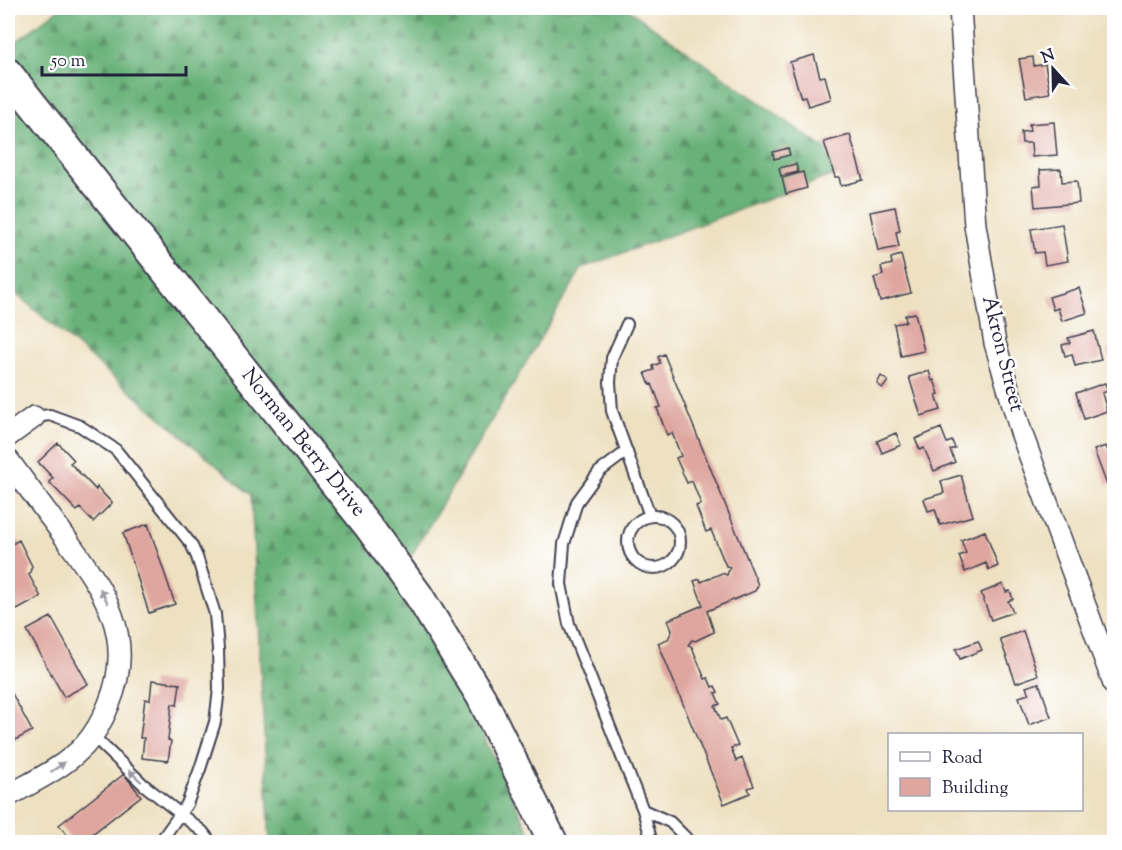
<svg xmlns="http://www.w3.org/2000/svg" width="1122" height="850" viewBox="0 0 1122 850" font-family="'Sorts Mill Goudy',serif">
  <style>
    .forest { fill: url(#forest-firs); stroke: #456a5a; stroke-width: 1.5 }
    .building { fill: #dea69f }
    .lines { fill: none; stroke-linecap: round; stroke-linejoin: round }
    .service-casing { stroke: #413f4f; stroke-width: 14 }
    .minor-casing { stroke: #413f4f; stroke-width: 24 }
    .secondary-casing { stroke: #413f4f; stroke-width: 32 }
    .service { stroke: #fff; stroke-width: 10 }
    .minor { stroke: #fff; stroke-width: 21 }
    .secondary { stroke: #fff; stroke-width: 28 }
    .oneway { fill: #9c9ca7 }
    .labels { text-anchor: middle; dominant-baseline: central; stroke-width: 5; stroke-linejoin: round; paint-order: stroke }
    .street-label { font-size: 21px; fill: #22223b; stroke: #fff }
  </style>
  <defs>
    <pattern id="forest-firs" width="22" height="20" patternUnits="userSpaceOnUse" patternTransform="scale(1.5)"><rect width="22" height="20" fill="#68b178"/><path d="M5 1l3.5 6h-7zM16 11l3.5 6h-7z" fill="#559064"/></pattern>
  </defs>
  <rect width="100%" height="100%" fill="#fff"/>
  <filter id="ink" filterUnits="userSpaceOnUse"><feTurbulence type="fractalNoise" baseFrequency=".0167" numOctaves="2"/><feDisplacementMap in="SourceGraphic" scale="12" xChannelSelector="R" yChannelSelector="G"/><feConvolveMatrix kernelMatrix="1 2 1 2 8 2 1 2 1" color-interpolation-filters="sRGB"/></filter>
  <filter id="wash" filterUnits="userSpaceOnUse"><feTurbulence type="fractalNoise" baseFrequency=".008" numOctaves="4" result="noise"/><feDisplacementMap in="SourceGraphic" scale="24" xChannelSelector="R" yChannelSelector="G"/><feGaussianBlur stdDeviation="1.35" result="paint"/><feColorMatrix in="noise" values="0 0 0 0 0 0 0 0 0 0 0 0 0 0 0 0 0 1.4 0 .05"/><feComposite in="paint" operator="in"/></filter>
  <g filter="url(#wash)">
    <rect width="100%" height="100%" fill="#eee1c2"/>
    <path class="forest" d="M60,8H626L852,168L582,268L404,568L534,842H270L251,495L8,287V48Z"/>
    <g id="blocks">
      <path class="building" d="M814,55L820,77L825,76L831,99L808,106L805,97L801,98L790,62Z
        M1033,57L1034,66L1045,64L1050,93L1026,97L1019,59Z
        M1054,122L1057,155L1032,157L1031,143H1022L1021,132L1030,131L1029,124Z
        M850,135L863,180L841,186L839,177H835L824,142Z
        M788,148L790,155L774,159L773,152Z
        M796,164L798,172L781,176L779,168Z
        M1061,169L1062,182L1077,181L1079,203L1035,207L1033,186L1041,185L1040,170Z
        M803,172L807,188L786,194L782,178Z
        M895,207L900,231L896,232L899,247L878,251L870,212Z
        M1062,224L1068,261L1045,265L1043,252L1035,253L1031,229Z
        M901,255L911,293L880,301L874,278L883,275L881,267L892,264L891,258Z
        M1079,288L1087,313L1062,321L1058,308L1053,310L1049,297Z
        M915,313L924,351L901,356L894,324L906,322L905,315Z
        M1094,331L1101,360L1075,366L1072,354L1065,356L1062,345L1070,343L1068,338Z
        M1114,348V357L1110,358L1107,350Z
        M664,354L758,585L755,591L707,611L714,632L695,641L692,640L688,645L692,647L705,679L708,678L712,687L715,686L718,692L715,693L720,704L715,706L721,720L726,718L738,746L731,748L736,761L742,758L754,786L748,788L750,793L724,804L658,643L668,639L672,631L668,620L703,605L694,581L700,579L701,582L722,573L727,575L730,567L726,566L711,530L706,532L696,506L701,504L692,481L687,483L676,458L681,456L672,433L667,435L657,408L661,407L652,384L650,385L645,373L654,370L653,366L660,363L658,357Z
        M929,371L932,381L934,380L939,394L936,395L941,410L921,416L909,377Z
        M881,376L888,381L883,388L877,384Z
        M1105,383L1108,391L1102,393L1107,411L1084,419L1076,393Z
        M941,428L947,443L952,441L955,448L950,450L955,462L934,471L924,448L920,450L915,439Z
        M896,433L901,445L882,453L877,441Z
        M58,443L74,460L70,463L96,490L97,487L112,503L93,522L80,508L77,511L49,482L53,478L38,462Z
        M1106,446L1109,453L1114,451V482L1107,485L1094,450Z
        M961,475L973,516L940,525L935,509L928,511L924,499L944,493L941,481Z
        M148,524L175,604L149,613L123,533Z
        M985,531L998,566L989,570L986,563L965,572L959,556L966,553L961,540Z
        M8,535L12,544L19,540L32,566L29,575L41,597L17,610L8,592Z
        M1003,584L1006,592L1010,591L1013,599L1008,601L1013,612L991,620L981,593Z
        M51,617L88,684L64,697L27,630Z
        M1023,631L1038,675L1016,683L1000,639Z
        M978,641L982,650L960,659L956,649Z
        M152,680L180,684L177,705L172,704L168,740L171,741L168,761L142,758L144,738H140L145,699L150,700Z
        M1039,683L1051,717L1029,725L1019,697L1029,694L1026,687Z
        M8,686L32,731L8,744Z
        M124,774L141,796L82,842H73L59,825Z"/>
    </g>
  </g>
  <g filter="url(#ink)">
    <use href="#blocks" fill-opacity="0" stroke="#413f4f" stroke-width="1.5"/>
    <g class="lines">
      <defs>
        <path id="service" d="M627,324L612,358L610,382L612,411L650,516
          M34,417L50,415L80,426L116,450L191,544L197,557L215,614L218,649L219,689L215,722L200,769L187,804L160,842
          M627,451L599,472L577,502L564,544L561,584L569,624L643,810L651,839L655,842
          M628 542a26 26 0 1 1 52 0a26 26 0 1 1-52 0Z
          M92,735L144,785L203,832L211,842
          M643,810L670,822L690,842"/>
        <path id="minor" d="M960,8L975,225L995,343L1021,432L1114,684
          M8,436L34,417
          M8,460C26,484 44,509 62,533C101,587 138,634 109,704C103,719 95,734 84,746C63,768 34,781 8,796"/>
        <path id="secondary" d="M8,73L368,526L419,596L481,697L553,842"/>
      </defs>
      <use href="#service" class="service-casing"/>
      <use href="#minor" class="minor-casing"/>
      <use href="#secondary" class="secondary-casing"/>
      <use href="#service" class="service"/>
      <use href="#minor" class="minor"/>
      <use href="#secondary" class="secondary"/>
    </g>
    <defs><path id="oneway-solid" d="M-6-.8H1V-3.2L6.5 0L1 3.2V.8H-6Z" transform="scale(1.5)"/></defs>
    <g class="oneway">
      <use href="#oneway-solid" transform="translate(104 596) rotate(-118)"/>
      <use href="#oneway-solid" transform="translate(58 767) rotate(-34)"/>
      <use href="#oneway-solid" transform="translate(135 776) rotate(-137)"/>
    </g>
  </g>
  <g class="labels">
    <g class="street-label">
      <text transform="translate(1002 354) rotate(76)">Akron Street</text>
      <text transform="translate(303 443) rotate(51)">Norman Berry Drive</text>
    </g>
  </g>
  <rect width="1122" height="850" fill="none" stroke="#fff" stroke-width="30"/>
  <rect x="888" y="733" width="195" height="78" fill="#ffffff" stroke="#a7a7b1" stroke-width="1.5"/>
  <rect x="900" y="752" width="30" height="9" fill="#ffffff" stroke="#a7a7b1" stroke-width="1.5"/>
  <text x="942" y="763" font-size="18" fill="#22223b">Road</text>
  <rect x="900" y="778" width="30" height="18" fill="#dea69f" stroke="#a7a7b1" stroke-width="1.5"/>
  <text x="942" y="793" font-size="18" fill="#22223b">Building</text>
  <g transform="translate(1053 69) rotate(338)" stroke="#ffffff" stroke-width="4.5" paint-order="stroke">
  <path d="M0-4.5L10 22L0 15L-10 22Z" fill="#22223b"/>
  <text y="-9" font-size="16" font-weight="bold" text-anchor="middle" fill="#22223b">N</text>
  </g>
  <path d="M42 66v9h144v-9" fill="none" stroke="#22223b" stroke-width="3"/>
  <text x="51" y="66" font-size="18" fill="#22223b" stroke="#ffffff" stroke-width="4.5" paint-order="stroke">50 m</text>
</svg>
